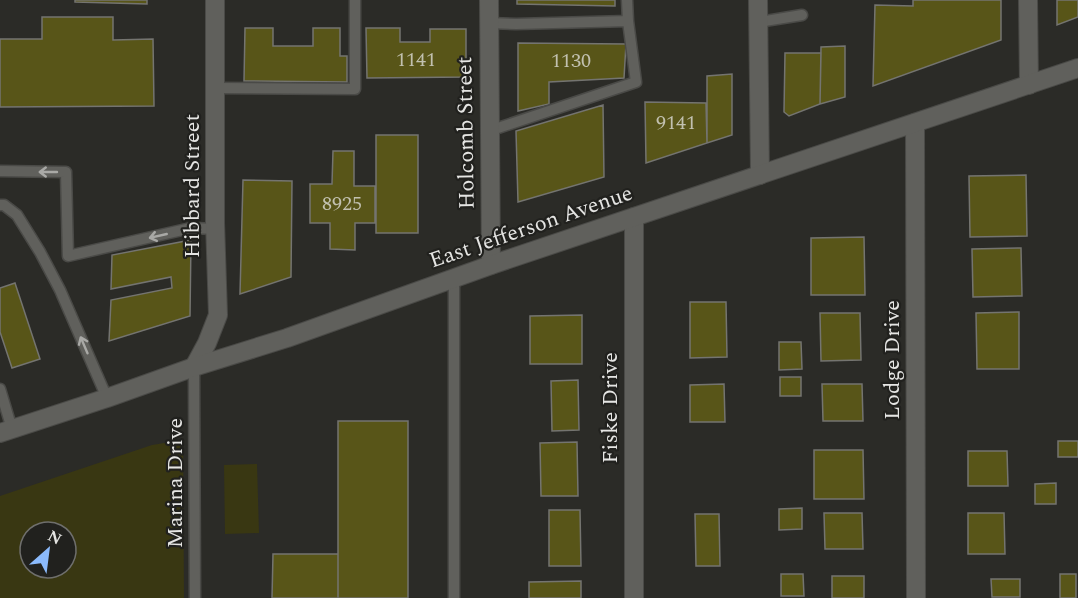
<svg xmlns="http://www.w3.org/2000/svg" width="1078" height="598" viewBox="0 0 1078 598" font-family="Spectral,serif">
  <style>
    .green { fill: #393712; fill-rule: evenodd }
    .building { fill: #585518; stroke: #747470; stroke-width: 1.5 }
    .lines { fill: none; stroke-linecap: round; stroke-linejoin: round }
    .service-casing { stroke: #4a4a47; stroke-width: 13 }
    .minor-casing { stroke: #4a4a47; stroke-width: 20 }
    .tertiary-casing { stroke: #4a4a47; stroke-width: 20 }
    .secondary-casing { stroke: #4a4a47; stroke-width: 20 }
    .service { stroke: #60605c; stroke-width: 10 }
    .minor { stroke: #60605c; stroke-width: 18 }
    .tertiary { stroke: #60605c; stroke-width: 18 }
    .secondary { stroke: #60605c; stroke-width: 18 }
    .oneway { stroke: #a9a9a6 }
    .labels { text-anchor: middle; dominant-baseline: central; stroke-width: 4.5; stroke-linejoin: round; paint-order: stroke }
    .number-label { font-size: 20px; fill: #c2c1b0 }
    .street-label { font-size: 22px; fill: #e5e5e3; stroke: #21211e }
  </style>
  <rect width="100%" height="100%" fill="#2b2b27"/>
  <path class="green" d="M183,440L184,598H0V496L152,445ZM30,532H66V568H30Z
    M257,464L259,533L225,534L224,465Z"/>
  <path class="building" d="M75,0H147V4L75,2Z
    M517,0H615V6L517,4Z
    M913,0H1001V40L873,86L875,5L913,6Z
    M1057,0H1078V17L1057,25Z
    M42,17H113V40L153,39L154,106L0,107V39H42Z
    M245,28H273V46H313V28H340V56H347V82L244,81Z
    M366,28H400V42H430V29H466V77L367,78Z
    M518,43L626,44L624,78L549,82V104L518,111Z
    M845,46V97L820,104L821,47Z
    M785,53H821L820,104L789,116L784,112Z
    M732,74V135L707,143V76Z
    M645,102L706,103L707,143L646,163Z
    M603,105L604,177L518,202L516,131Z
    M376,135H418V233H376Z
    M333,151H354V186H375V223H355V250L330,249V223H310V184H332Z
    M1026,175L1027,236L970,237L969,176Z
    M243,180L292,181L291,277L240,294Z
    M864,237L865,295H811V238Z
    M191,240L190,316L109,341L111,300L172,288L171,277L111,289L112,255Z
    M1021,248L1022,296L973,297L972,249Z
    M15,283L40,359L12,368L0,332V288Z
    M690,302H726L727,357L690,358Z
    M1019,312V369H977L976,313Z
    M820,313H860L861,360L821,361Z
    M582,315V364H530V316Z
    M779,342H801L802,369L779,370Z
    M780,377H801V396H780Z
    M578,380L579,430L552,431L551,381Z
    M724,384L725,422H690V385Z
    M822,384H862L863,421H823Z
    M338,421H408V598H338Z
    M1058,441H1078V457H1058Z
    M577,442L578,496H541L540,443Z
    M814,450H863L864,499H814Z
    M968,451H1007L1008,486H968Z
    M1056,483V504H1035V484Z
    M802,508V529L779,530V509Z
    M549,510H580L581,566H549Z
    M824,513H862L863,549H825Z
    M968,513H1004L1005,554H968Z
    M695,514H719L720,566H696Z
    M273,554H338V598H272Z
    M781,574H803L804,596H781Z
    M1060,574H1076V598H1060Z
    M832,576H864V598H832Z
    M991,579H1020V597H992Z
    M581,581V598H529V582Z"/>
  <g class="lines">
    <defs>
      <path id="service" d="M759,22L802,15
        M489,23L516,24L628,21
        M215,88L355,89V0
        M489,131L636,82L628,21L627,0
        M0,171L66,172L68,256L191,228L216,229
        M0,205H4L17,215L40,252L60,290L107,398
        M454,279V598
        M194,367L195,598
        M0,389L12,429"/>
      <path id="minor" d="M489,0L491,265
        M758,0L760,175
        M915,123L916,598
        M634,217V598
        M194,367L207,343L218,315L215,222V0"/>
      <path id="tertiary" d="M1028,0L1029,85"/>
      <path id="secondary" d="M0,433L107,398L194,367L287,338L491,265L1078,68"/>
    </defs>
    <use href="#service" class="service-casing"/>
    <use href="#minor" class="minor-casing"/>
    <use href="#tertiary" class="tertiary-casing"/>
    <use href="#secondary" class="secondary-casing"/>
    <use href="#service" class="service"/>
    <use href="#minor" class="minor"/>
    <use href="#tertiary" class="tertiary"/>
    <use href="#secondary" class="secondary"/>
  </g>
  <defs><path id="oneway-shaft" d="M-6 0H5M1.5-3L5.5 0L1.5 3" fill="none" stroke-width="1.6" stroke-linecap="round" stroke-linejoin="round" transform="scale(1.5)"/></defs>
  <g class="oneway">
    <use href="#oneway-shaft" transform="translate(48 172) rotate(-180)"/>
    <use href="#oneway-shaft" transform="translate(158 236) rotate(167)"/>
    <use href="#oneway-shaft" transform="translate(84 345) rotate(-113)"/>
  </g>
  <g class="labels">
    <g class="number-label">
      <text x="416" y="60">1141</text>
      <text x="571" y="61">1130</text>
      <text x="676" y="123">9141</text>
      <text x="342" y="204">8925</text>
    </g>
    <g class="street-label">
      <text transform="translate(466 133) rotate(-91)">Holcomb Street</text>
      <text transform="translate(192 186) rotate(-90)">Hibbard Street</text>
      <text transform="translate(531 227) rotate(-19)">East Jefferson Avenue</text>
      <text transform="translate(892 360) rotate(-90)">Lodge Drive</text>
      <text transform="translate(610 408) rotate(-90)">Fiske Drive</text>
      <text transform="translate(175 483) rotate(-90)">Marina Drive</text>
    </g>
  </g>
  <g transform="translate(48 550) rotate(28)"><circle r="28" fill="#21211e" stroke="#6f6f6d" stroke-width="1.5"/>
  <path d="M0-4.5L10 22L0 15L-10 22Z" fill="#8bbafc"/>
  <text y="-9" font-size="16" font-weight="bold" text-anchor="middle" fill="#e5e5e3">N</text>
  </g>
</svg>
